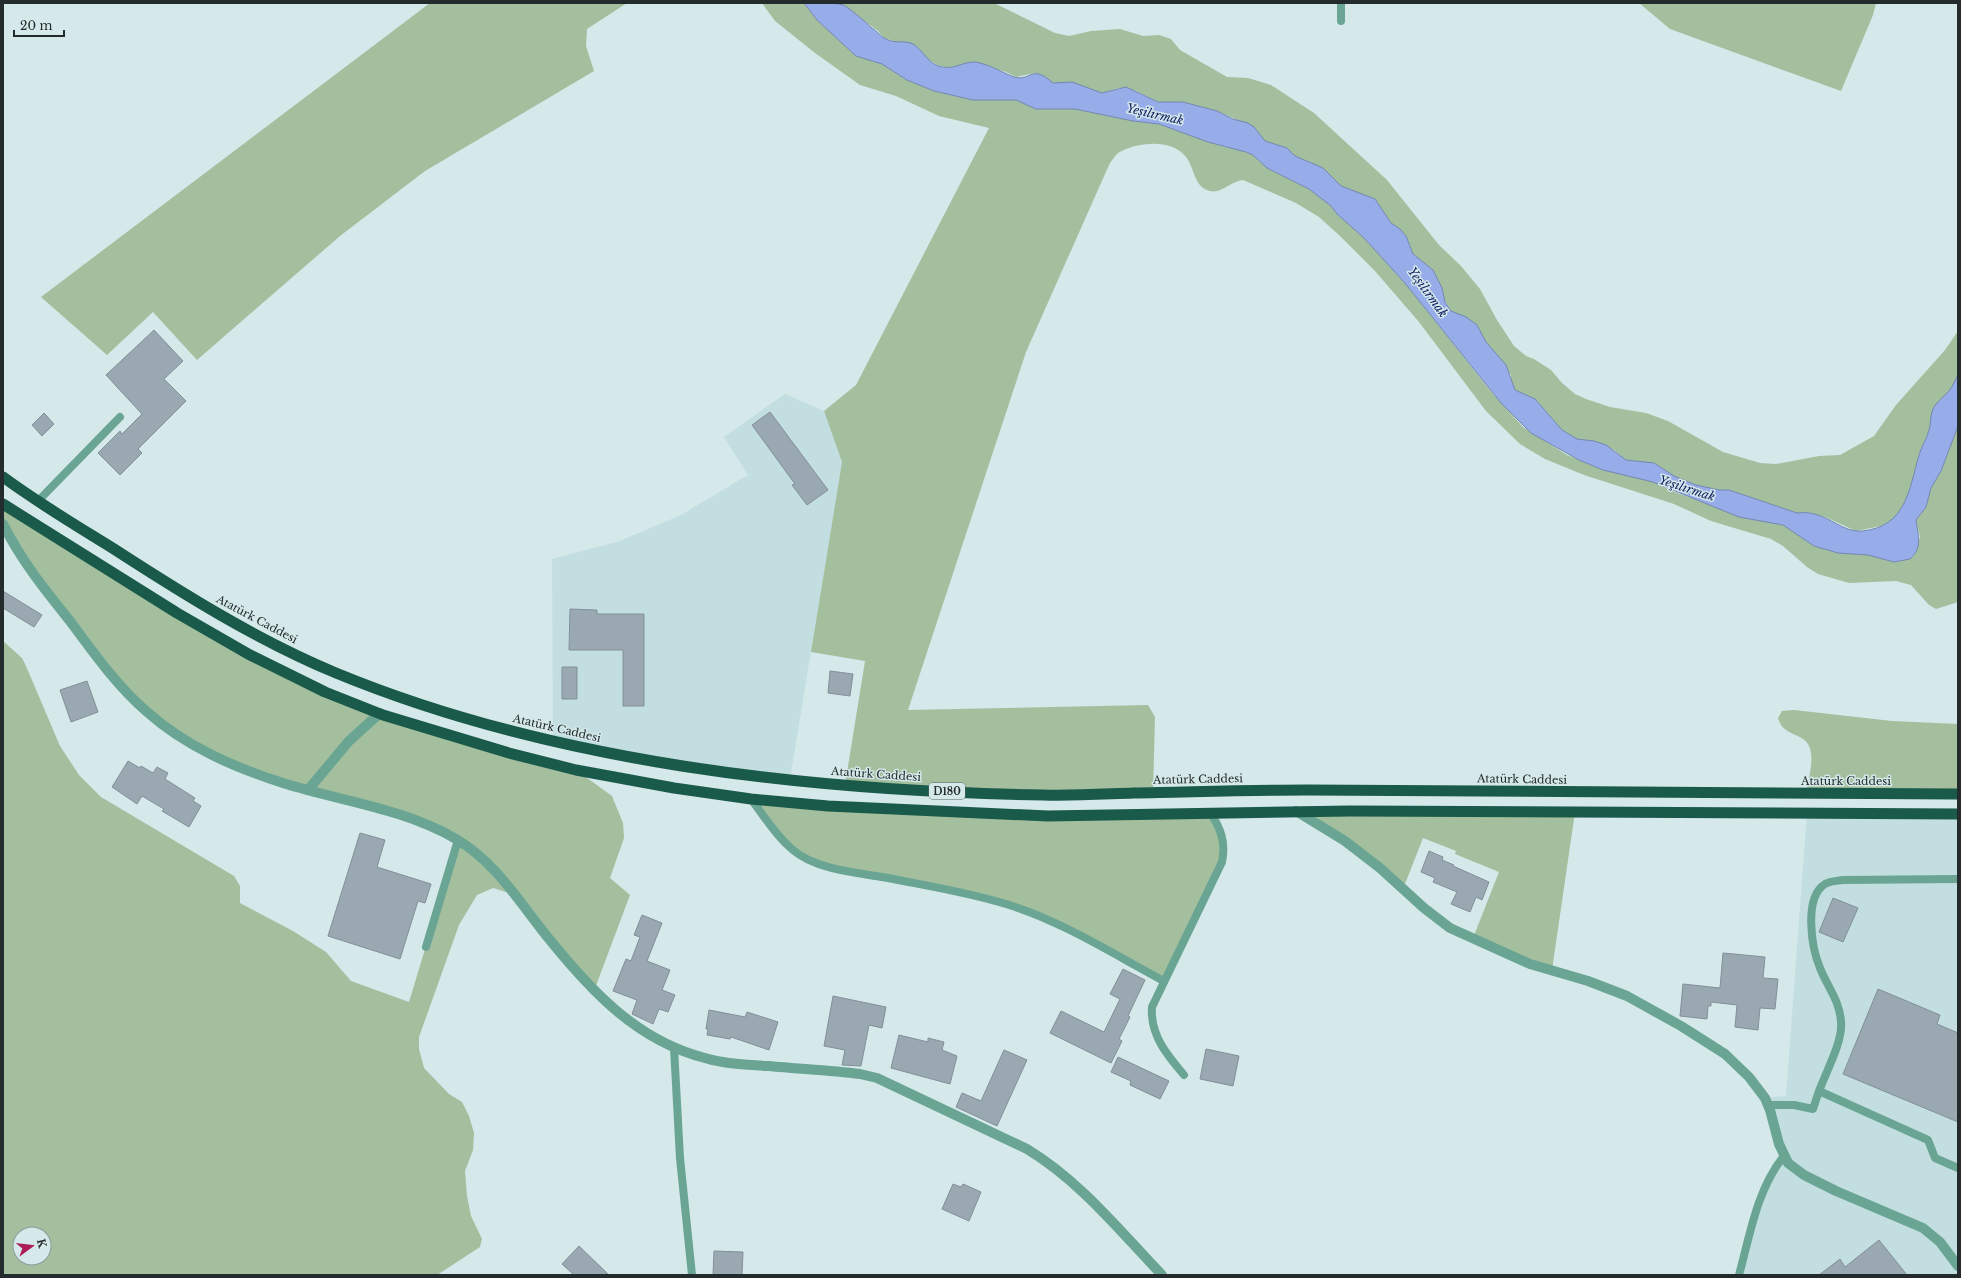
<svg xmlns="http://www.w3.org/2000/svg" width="1961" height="1278" viewBox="0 0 1961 1278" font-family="'Libre Baskerville',serif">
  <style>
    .built { fill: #c2dee1 }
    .green { fill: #a3bf9e; fill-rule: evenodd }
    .water { fill: #96ade9; stroke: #7486b0 }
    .building { fill: #9aa8b1; stroke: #828f98 }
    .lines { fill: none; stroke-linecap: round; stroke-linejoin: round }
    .service { stroke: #6aa593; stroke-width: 8 }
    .minor { stroke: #6aa593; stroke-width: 10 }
    .trunk { stroke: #1a5a4a; stroke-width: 11 }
    .labels { text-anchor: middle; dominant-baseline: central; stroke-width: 3; stroke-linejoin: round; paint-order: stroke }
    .shield { fill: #d5e8ea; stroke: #596465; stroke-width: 1 }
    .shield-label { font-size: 10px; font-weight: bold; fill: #242b2c }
    .street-label { font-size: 11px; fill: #242b2c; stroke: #d5e8ea }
    .water-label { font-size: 12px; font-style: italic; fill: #122064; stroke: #d5e8ea }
  </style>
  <rect width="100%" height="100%" fill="#d5e8ea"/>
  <path class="built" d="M785,394L824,411L842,462L790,779L553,741L552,559L620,541L681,515L748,475L724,437Z
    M1807,813L1958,814V1275H1739L1760,1200L1784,1156L1765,1098L1786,1096Z"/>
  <path class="green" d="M430,3H627L587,29L586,46L594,71L425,171L340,236L197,360L153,312L107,355L41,297Z
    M762,3H804L817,20L856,56L882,64L907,80L934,91L973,100H1016L1036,109H1075L1133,121L1159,124L1208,142L1225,147L1235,148L1253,155L1267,168L1309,189L1331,206L1337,214L1363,237L1404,282L1492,393L1523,427L1567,455L1603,470L1653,482L1677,493L1753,519L1783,525L1814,546L1838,553L1868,555L1894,562L1910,559L1914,556L1920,537L1916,520L1926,507L1931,488L1941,471L1958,426V602L1936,609L1929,605L1911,585L1896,581L1849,583L1818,574L1807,567L1783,546L1771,539L1711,521L1674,504L1584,475L1545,459L1520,444L1486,411L1419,322L1375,271L1339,235L1319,217L1296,203L1243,180C1230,181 1220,196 1207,190C1194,185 1194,167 1186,157C1172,138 1136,142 1118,153C1115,156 1111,161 1109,165L1026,352L908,710L1148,705L1155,717L1153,793L845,785L865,661L811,652L842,462L824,411L856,385L989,128L939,116L896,96L860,85L815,53L775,21Z
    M830,3H994L1055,33L1069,36L1091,31L1120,29L1143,36L1159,35L1171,39L1180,50L1227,77L1248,78L1271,85L1314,113L1387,180L1439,245L1461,266L1480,289L1497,320L1514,346L1526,356L1534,359L1551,370L1562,383L1575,394L1586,399L1610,407L1646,413L1668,421L1723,452L1760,463L1776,464L1819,456L1840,455L1874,436L1896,405L1945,350L1958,331V375L1950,390L1933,409L1929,431L1919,454L1914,478L1901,512L1891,521L1881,526L1856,531L1825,517L1806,512L1797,513L1729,490H1719L1696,485L1674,476L1654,463L1626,460L1614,450L1594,441L1577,439L1562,430L1535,399L1515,390L1511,384V375L1486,342L1477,325L1451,311L1423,262L1413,254L1406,236L1400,229L1391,223L1375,199L1341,186L1312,163L1295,156L1287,148L1265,141L1254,127L1217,111L1184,102H1158L1136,91L1119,88L1102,93L1096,92L1072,82L1053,83L1035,73L1016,77L1006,72L974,62L948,68L937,65L926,58L918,48L884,38L878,31L843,5Z
    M1639,3H1876L1873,15L1841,91L1670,29Z
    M3,504L177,613L325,692L576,770L612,796L623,823L624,838L610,878L630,895L594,991L516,895L493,888L477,895L459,925L419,1037V1049L424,1068L449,1094L462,1102L469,1116L474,1133L473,1150L465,1171L467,1196L471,1216L482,1239L480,1247L437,1275H3V641L22,658L26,666L60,746L79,775L101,797L234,876L240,886V903L293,931L326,952L351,981L409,1002L458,840L431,825L285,784L190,743L117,681L3,524ZM20,1234H44V1258H20Z
    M1794,710L1892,721L1958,724V794H1806C1808,780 1815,760 1809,746C1803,732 1783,737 1778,718L1782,711Z
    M751,799L906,810L1210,812L1225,850L1164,981L1057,924L1007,904L841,870L794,851Z
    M1296,811L1575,812L1552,970L1473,938L1499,872L1455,854L1456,851L1423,838L1403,889Z"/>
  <path class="water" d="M804,3C817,3 831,2 843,5C848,7 867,23 872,28C877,31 881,37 886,39C895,44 905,40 913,44C923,50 927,62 938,66C954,71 961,62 974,62C987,63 1003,73 1014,77C1032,82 1030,63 1053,83L1072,82L1102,93L1126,87L1158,102H1183L1217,111L1233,119L1248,123L1254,127L1265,141L1287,148L1295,156L1323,168L1341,186L1375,199L1391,223L1400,229L1406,236L1413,254L1433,270L1442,288L1445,302L1451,311L1466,317L1477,325L1486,342L1506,365L1515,390L1535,399L1562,430L1577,439L1594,441L1606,445L1626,460L1654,463L1674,476L1696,485L1719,490H1729L1797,513C1825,509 1840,533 1862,531C1906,527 1909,490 1919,455C1921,447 1927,439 1929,430C1931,424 1930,416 1933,409C1936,402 1944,397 1949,391C1953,386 1955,380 1958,375V426L1941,471L1931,488L1926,507L1916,520C1918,535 1923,548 1910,559L1894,562L1868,555L1838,553L1814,546L1783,525L1739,517L1653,482L1603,470L1579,460L1531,433L1501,403L1404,282L1363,237L1337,214L1331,206L1309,189L1267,168L1253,155L1246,152L1208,142L1159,124L1133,121L1075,109H1036L1016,100H973L934,91L907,80L882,64L856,56L817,20Z"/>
  <path class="building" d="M154,330L183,361L164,379L186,401L138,449L142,453L120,475L98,453L120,431L122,434L142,414L106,375Z
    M770,412L828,490L807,505L792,485L795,484L752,425Z
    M44,413L54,424L42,436L32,425Z
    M3,591L42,615L34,627L3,608Z
    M570,609L597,610V614H644V706H623V650H569Z
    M562,667H577V699H562Z
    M830,671L853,674L850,696L828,693Z
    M87,681L98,712L71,722L60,690Z
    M128,761L140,768L141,766L153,773L157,767L168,773L165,779L195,798L193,801L201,806L189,827L162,811L164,809L142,796L137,804L112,787Z
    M360,833L385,840L377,867L431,884L425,903L418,901L400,959L328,936Z
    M1429,851L1443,857L1442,860L1454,865L1453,866L1489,882L1482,900L1476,897L1470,912L1451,904L1457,892L1433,882L1435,878L1421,872Z
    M1833,898L1858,908L1843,942L1819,932Z
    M642,915L662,923L647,961L670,970L662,990L675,995L668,1012L659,1009L653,1024L632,1014L637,1000L613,991L626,959L631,961L640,937L634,935Z
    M1723,953L1765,957L1763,978L1778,979L1775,1009L1760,1008L1758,1030L1735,1027L1737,1005L1711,1002V1006H1708L1707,1019L1680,1016L1683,984L1720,988Z
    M1123,969L1145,980L1128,1016L1130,1017L1119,1039L1122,1041L1111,1063L1050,1033L1061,1011L1104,1032L1120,999L1110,994Z
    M1878,989L1940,1015L1937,1024L1958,1033V1122L1843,1074Z
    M833,996L886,1007L882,1028L869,1025L861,1066L842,1065L845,1050L824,1046Z
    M709,1010L745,1017L747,1012L778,1022L769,1050L731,1037L730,1039L707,1035L708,1029H706Z
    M899,1035L928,1042V1038L944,1042L942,1050L957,1056L950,1084L891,1068Z
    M1206,1049L1239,1056L1233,1086L1200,1079Z
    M1004,1050L1027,1060L997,1126L956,1107L962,1093L981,1101Z
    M1118,1057L1169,1081L1160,1099L1130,1085L1131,1081L1111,1072Z
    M953,1184L961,1187L963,1184L981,1192L969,1221L942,1209Z
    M1879,1240L1907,1275H1819L1840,1259L1845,1267Z
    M579,1246L609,1275H574L562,1264Z
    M714,1251L743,1252L742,1275H713Z"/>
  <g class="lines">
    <path class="service" d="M1341,3V21
      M38,501L120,417
      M751,799C764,816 776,836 793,850C816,870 859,873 888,878C928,886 967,892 1006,904C1062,921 1113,954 1164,981
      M1958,879L1843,880C1837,881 1830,881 1825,884C1803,898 1812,949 1820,968C1827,986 1840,1001 1841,1022C1843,1041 1826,1072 1819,1091L1928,1140L1935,1158L1958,1168
      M426,947L458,840
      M674,1048L680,1158L692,1275
      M1184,1075C1167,1055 1150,1035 1152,1007L1222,862C1226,842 1221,829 1210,812
      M1768,1105H1794L1813,1109L1819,1091
      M1739,1275C1750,1235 1757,1189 1784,1156"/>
    <path class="minor" d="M3,524C21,560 45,590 70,621C93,652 117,686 146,711C185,746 233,767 283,783C340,801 403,808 456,839C497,863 521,905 550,940C592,992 638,1041 705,1058C725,1064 748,1065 769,1066C799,1069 829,1070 860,1074L877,1078L1027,1149C1080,1181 1120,1231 1162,1275
      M308,790L349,741L380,713
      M1296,811L1345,841L1380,868L1424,908L1450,928L1530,964L1588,981L1627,996L1681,1026L1725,1054L1749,1077L1765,1098L1770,1110L1779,1144L1788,1163L1804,1175L1836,1191L1923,1228L1940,1242L1958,1266"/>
    <path class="trunk" d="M3,477C38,503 77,526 114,549C185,595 257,640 336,673C554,763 808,791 1043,795C1073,796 1104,794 1134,793C1192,792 1250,790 1307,790C1524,790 1741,794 1958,794
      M3,504L177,613L250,655L325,692L383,715L509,753L576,770L674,788L751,799L828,806L1048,816L1350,811L1958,814"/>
  </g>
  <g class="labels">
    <rect class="shield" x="929" y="783" width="36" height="16" rx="3"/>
    <g class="shield-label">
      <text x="947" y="791">D180</text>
    </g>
    <g class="street-label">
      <text transform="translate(257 619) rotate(28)">Atatürk Caddesi</text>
      <text transform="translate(557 728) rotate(13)">Atatürk Caddesi</text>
      <text transform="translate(876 774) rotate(4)">Atatürk Caddesi</text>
      <text transform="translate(1198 779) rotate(-1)">Atatürk Caddesi</text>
      <text transform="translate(1522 779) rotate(1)">Atatürk Caddesi</text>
      <text x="1846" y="781">Atatürk Caddesi</text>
    </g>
    <g class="water-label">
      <text transform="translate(1155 114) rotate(13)">Yeşilırmak</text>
      <text transform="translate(1428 292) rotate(54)">Yeşilırmak</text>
      <text transform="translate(1687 488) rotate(18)">Yeşilırmak</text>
    </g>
  </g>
  <rect width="1961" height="1278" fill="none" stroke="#242b2c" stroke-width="8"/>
  <g transform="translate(32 1246) rotate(75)"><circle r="19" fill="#d5e8ea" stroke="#8e9c9e"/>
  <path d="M0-3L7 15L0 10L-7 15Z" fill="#ac1d56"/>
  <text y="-6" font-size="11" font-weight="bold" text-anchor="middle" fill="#242b2c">K</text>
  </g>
  <path d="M14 30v6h50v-6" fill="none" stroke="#242b2c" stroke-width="2"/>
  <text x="20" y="30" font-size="12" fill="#242b2c" stroke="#d5e8ea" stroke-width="3" paint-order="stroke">20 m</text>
</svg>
